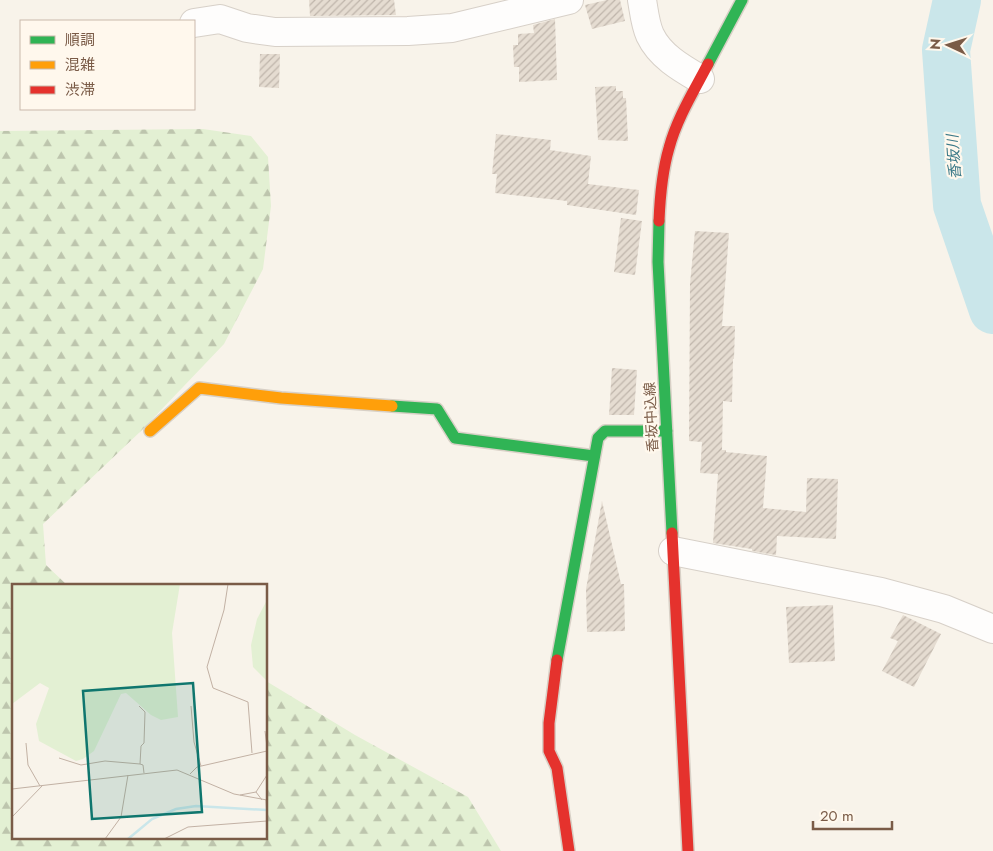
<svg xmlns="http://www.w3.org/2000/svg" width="993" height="851" viewBox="0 0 993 851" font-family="Jost,'Noto Sans JP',sans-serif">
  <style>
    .forest { fill: url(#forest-firs) }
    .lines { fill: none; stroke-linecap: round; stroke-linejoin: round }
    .river { stroke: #cae6ea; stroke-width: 48 }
    .building { fill: url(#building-hatch) }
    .street-casing { stroke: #d7d0c8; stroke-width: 30 }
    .fast-casing { stroke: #d8d0c6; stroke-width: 14 }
    .slow-casing { stroke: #d8d0c6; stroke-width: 14 }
    .jam-casing { stroke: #d8d0c6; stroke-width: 14 }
    .street { stroke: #fefdfc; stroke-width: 28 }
    .fast { stroke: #30b455; stroke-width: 11 }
    .slow { stroke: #ff9f0a; stroke-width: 11 }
    .jam { stroke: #e5322d; stroke-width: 11 }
    .labels { text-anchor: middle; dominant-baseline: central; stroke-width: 4.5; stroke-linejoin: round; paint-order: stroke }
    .street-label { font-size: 14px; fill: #7a5b47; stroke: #fff8ed }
    .water-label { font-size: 15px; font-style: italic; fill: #3b7988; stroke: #fff8ed }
    .inset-river { fill: none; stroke: #cae6ea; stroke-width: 2.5 }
    .inset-road { fill: none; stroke: #c2b1a4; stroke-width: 1 }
    .view { fill: #0f766e; fill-opacity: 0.15; stroke: #0f766e; stroke-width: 2.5 }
    .inset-edge { fill: none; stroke: #7a5b47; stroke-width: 2.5 }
  </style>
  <defs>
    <pattern id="forest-firs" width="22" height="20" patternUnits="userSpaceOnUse" patternTransform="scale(1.25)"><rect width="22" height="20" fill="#e3f0d3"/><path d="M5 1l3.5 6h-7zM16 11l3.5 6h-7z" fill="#bdc5ad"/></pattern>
    <pattern id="building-hatch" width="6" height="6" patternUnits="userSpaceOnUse" patternTransform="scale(1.25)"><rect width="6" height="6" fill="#e5dcd1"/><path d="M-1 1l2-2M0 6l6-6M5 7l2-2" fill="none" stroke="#bfb5ab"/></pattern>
  </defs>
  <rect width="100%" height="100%" fill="#f8f3ea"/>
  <path class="forest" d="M203,129L251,136L268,157L271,206L263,269L224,344L142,430L43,524L46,565L67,585H14V837H266V681L355,735L468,797L501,851H0V131Z"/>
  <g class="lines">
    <path class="river" d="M957,0L946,50L957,205L993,310"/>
  </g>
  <path class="building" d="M309,0H394L396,15L310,16Z
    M607,0H620L625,21L592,29L585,5Z
    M555,19L557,80L519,82V67H514L513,45H518V34L534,33L533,25Z
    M260,54H280L279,88L259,87Z
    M616,86V91H623V98H626L628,141L598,140L595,87Z
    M496,134L551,140L550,150L591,156L588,184L639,190L636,215L567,205V201L495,193L497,174H492Z
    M621,218L642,221L635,275L614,272Z
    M695,231L729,233L722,326H735L734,359H733L732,402L723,401L722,450H726V452L767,456L763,508L806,512L807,478L838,479L836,539L777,536L776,555L752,551V549L713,543L718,474L700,473L702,442L689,441L690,284Z
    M612,368L637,370L634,415H609Z
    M602,501L621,584H624L625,631L587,632L586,589Z
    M833,605L835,661L789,663L786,607Z
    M903,615L941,634L914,687L882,671L898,641L890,638Z"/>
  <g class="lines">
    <defs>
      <path id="street" d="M642,0C644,11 645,24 650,35C660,56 681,68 700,79
        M194,23L220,19L247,28L275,32L408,31L452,28L569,0
        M673,551L881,592L944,609L993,629"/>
      <path id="fast" d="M708,64L742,0
        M659,221L658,262L672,533
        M392,406L437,409L455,438L594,456
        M557,660L598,438L605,431H667"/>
      <path id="slow" d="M150,431L199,388L281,398L392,406"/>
      <path id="jam" d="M659,221C660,196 662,172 669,148C677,118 694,91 708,64
        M672,533L688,851
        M557,660L549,723V751L557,768L569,851"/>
    </defs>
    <use href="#street" class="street-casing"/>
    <use href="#fast" class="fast-casing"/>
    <use href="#slow" class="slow-casing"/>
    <use href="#jam" class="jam-casing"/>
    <use href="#street" class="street"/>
    <use href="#fast" class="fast"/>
    <use href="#slow" class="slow"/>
    <use href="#jam" class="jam"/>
  </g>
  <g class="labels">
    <g class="street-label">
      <text transform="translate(651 417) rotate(-93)">香坂中込線</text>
    </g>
    <g class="water-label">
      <text transform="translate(954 157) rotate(-94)">香坂川</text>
    </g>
  </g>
  <g transform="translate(12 584)">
    <rect width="255" height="255" fill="#f8f3ea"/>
    <path d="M0,0H168L160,49L166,133L149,136L139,131L114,109L109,110L82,167L71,175L64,177L27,157L24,140L37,104L28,99L0,120ZM255,16V97L241,83L239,61L245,35Z" fill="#e3f0d3"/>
    <path class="inset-river" d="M116,255L140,235L164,225L184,222L255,226"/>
    <path class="inset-road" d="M216,0L212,26L195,83L201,104L236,118L240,169M127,122L133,128L132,159L129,162L128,180M179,122L182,158L189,182M253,147L255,163M14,159L16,181L28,202M47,174L69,181L93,177L128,180L131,181L132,189M178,190L185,183L255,167M0,205L165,186L222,210L255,216M244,208L255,191M228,211L244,208L250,216M254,216L255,235M0,233L31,201M93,255L109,233L116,191M152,255L176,243L255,237"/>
    <path class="view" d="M181,99L190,228L80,235L71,107Z"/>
    <rect width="255" height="255" class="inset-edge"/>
  </g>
  <rect x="20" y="20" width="175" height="90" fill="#fff8ed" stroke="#cab9ab"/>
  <rect x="30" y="36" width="25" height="8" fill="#30b455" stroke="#cab9ab"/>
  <text x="65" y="45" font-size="15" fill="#7a5b47">順調</text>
  <rect x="30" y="61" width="25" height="8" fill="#ff9f0a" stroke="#cab9ab"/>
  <text x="65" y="70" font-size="15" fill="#7a5b47">混雑</text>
  <rect x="30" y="86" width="25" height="8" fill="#e5322d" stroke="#cab9ab"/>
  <text x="65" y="95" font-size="15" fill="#7a5b47">渋滞</text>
  <g transform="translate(948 45) rotate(274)" stroke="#fff8ed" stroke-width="4" paint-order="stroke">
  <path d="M0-4L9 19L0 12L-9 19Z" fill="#7a5b47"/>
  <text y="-8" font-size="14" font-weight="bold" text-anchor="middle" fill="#7a5b47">N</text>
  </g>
  <path d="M813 821v8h79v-8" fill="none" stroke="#7a5b47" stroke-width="2.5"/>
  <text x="820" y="821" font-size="15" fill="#7a5b47" stroke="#fff8ed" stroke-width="4" paint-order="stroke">20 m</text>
</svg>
